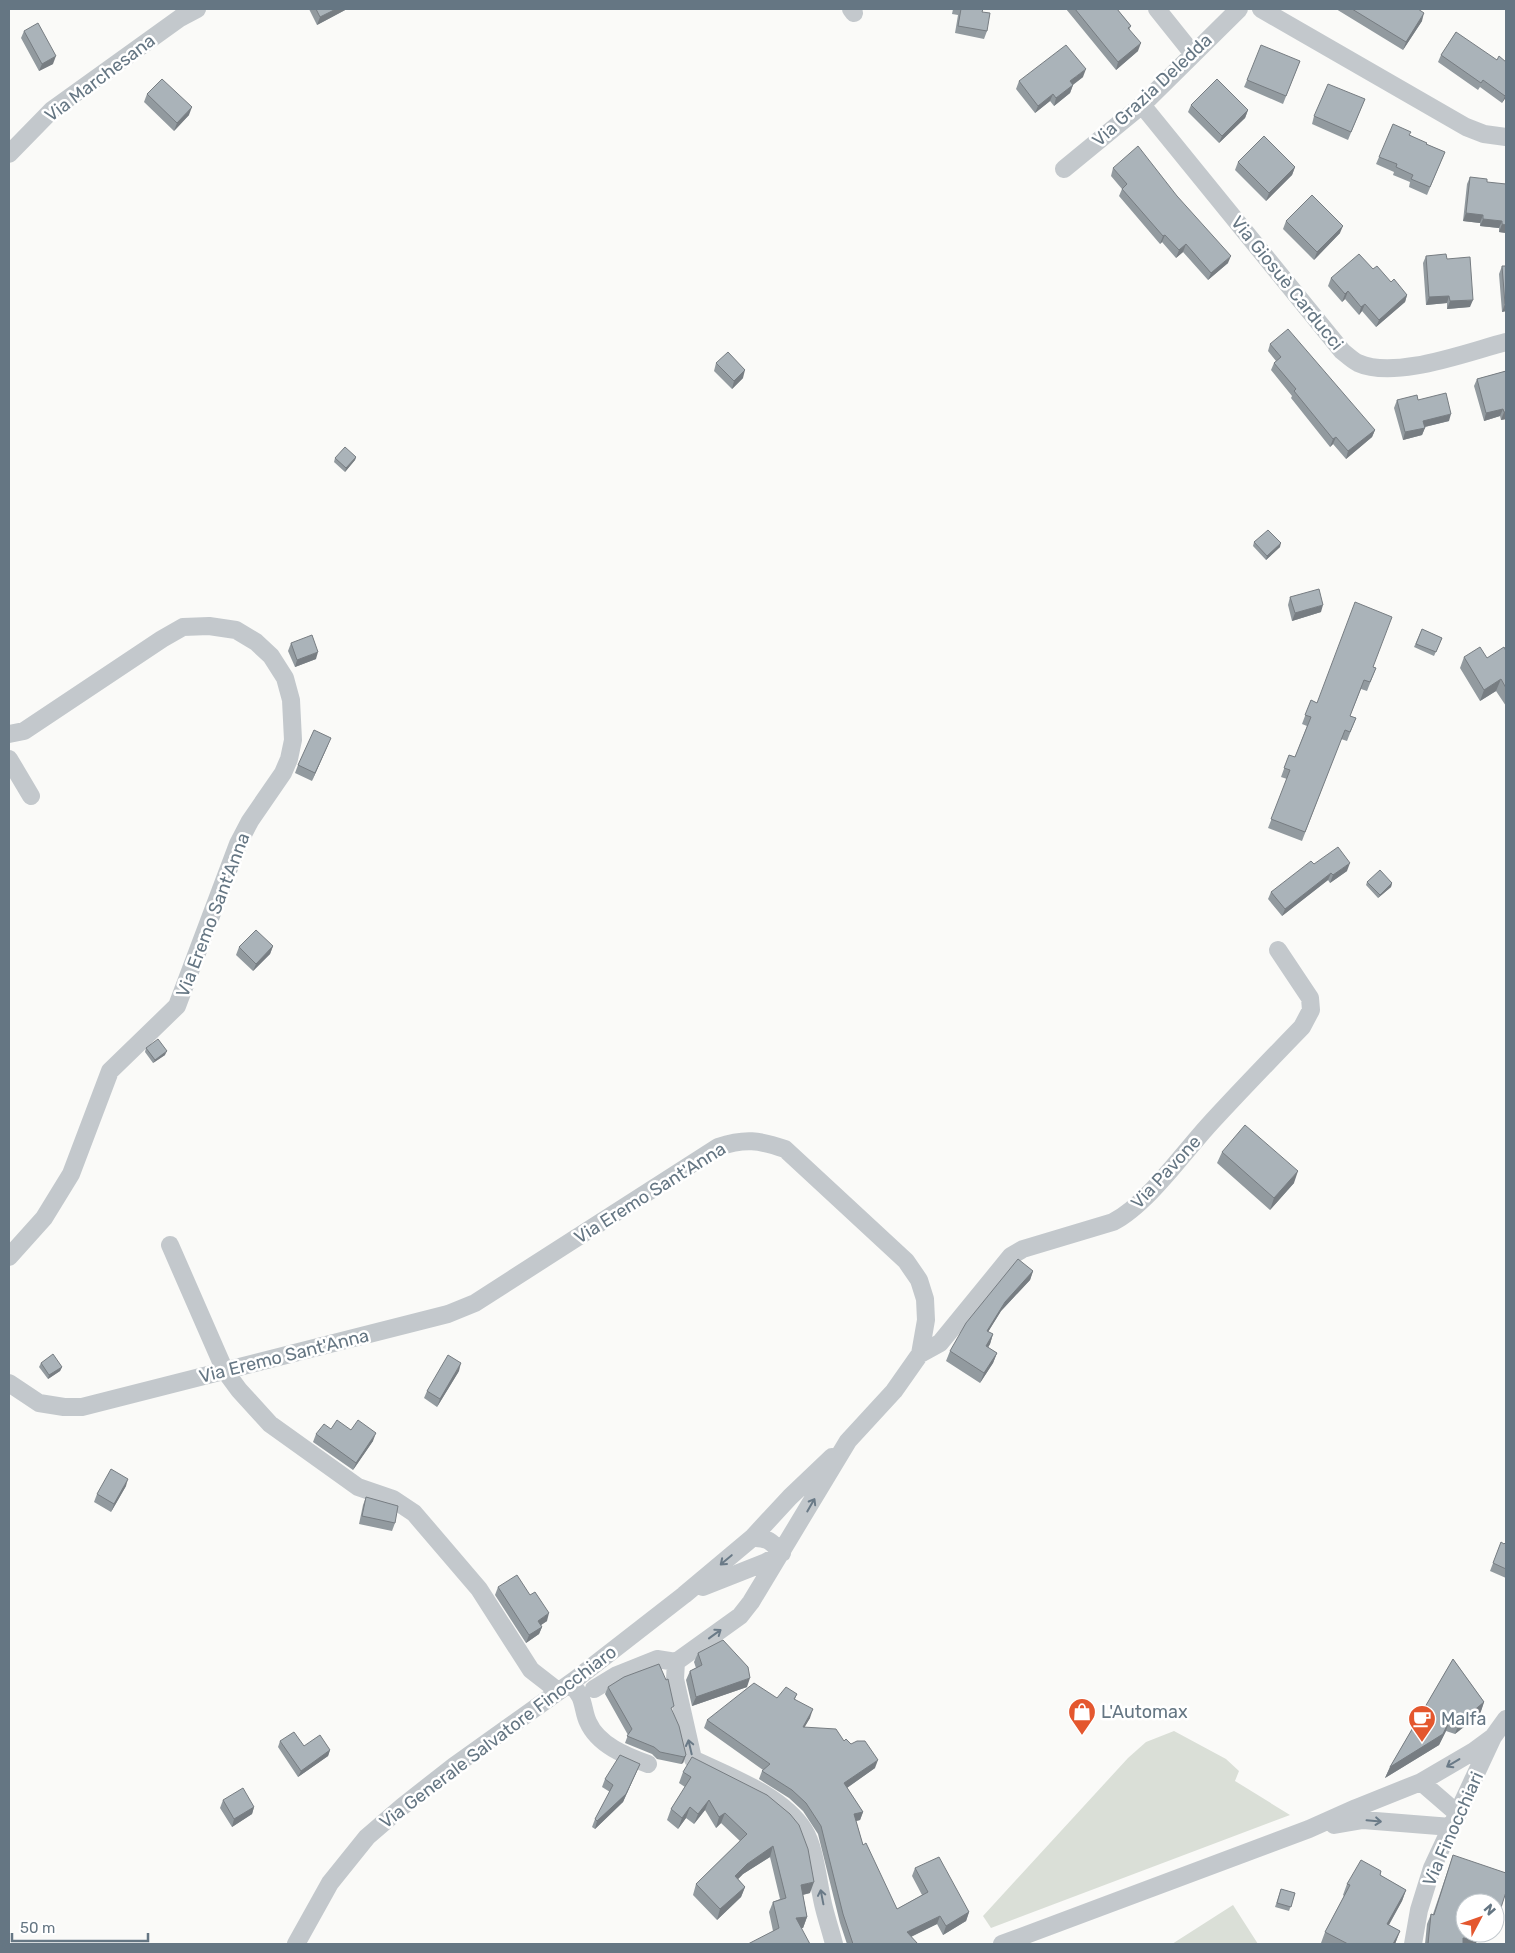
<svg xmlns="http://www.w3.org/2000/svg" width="1515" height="1953" viewBox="0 0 1515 1953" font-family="Rubik,sans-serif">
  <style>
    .green { fill: #dadfd7 }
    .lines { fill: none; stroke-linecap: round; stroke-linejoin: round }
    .minor { stroke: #c3c8cc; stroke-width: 18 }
    .wall { fill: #929a9f }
    .shaded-wall { fill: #777d82 }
    .building { fill: #aab3b9; stroke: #777d82 }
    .oneway { stroke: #6a7a87 }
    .labels { text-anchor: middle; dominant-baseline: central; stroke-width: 5; stroke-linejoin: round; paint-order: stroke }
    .street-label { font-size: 18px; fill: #657683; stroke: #fff }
    .poi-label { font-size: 18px; fill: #657683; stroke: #fff; text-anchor: start }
  </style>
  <rect width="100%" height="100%" fill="#fafaf8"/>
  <path class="green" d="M1174,1731L1226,1759L1239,1771L1235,1781L1290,1815L991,1928L983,1916L1128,1758L1146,1742Z
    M1233,1905L1258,1944H1172Z"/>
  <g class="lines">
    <path class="minor" d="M851,9L854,13
      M1157,9L1193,54
      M1261,9L1466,127L1484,134L1506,137
      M1142,105L1342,351C1347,355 1352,360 1358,363C1395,380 1467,352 1506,342
      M9,154L52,110L180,18L197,9
      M1064,169L1142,105L1239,9
      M9,734L24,731L162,639L183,627L209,626L236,630L256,642L271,656L285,678L291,700L293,740L289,759L283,773L250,821L238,844L177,1006L110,1071L71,1174L44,1218L9,1257
      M9,759L31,796
      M170,1245L225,1371L239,1390L270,1424L358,1487L393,1499L414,1513L479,1589L531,1670L558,1691
      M920,1354L940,1343L1011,1256L1023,1249L1113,1222C1146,1205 1181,1156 1207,1127C1238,1093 1270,1060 1302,1027L1311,1010L1310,998L1278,950
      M9,1383L39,1403L64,1407H82L448,1314L475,1303L718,1147C745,1138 759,1140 785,1149L906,1261L919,1280L925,1299L926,1320L920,1354L894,1391L848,1441L751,1602L740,1616L676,1662
      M703,1587L766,1562L782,1553C772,1542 768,1537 752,1538
      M676,1662L675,1679L693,1759C728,1776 782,1795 804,1830C816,1849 818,1885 824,1908C827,1920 831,1932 834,1944
      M571,1683C574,1687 577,1691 580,1696C584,1704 584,1714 588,1722C598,1745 626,1756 648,1764
      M594,1689L617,1675L657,1659L676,1662
      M1421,1782L1458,1814
      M1334,1825L1363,1820L1451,1827
      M296,1944L330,1883L367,1837L403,1806L454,1766L576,1679L684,1595L752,1538L790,1497L832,1457
      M1002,1944L1309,1829L1356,1808L1421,1782L1474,1751L1493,1737
      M1413,1944L1419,1910L1432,1868L1493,1737L1506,1719"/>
  </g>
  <path class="wall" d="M309,9H347L317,25Z
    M953,9H983L982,12L987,31L984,39L955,33L958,15L952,14Z
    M1066,9H1117L1131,26L1129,30L1138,51L1116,70Z
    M1336,9H1418L1422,21L1403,50Z
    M24,31L53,64L39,71L21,38Z
    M1456,32L1506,97L1502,103L1480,87L1478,90L1438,62L1441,55Z
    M1300,61L1283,104L1244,87L1247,80Z
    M1083,77L1073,85L1070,93L1054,106L1050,101L1035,113L1016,89L1019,81Z
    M147,94L189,115L174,131L144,102Z
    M1365,99L1348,140L1312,124L1314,116Z
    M1191,105L1248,110L1245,118L1219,143L1188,112Z
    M1410,135L1426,144L1445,152L1427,195L1409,187L1410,182L1393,175L1394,172L1376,164L1379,157Z
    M1238,162L1295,167L1292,175L1266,201L1235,170Z
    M1113,168L1228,263L1208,280L1183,252L1176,258L1162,242L1160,244L1119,196L1122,189L1111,176Z
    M1470,177L1487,182L1506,233L1499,232V228L1480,226V223L1463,221L1467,184Z
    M1286,221L1340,233L1314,260L1283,229Z
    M1426,256L1447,259L1470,307L1447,309V303L1426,305L1423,263Z
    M1502,266H1506V311L1502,312L1499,274Z
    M1373,269L1407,295L1405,302L1376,327L1362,311L1359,315L1345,299L1342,302L1328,286L1331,278Z
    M1270,344L1375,430L1372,437L1346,459L1333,444L1330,447L1291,398L1292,396L1271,370L1274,363L1276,361L1268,351Z
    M716,363L743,378L732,389L714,371Z
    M1506,371V419L1501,420L1500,416L1484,421L1474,386L1477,379Z
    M1397,400H1418L1449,421L1425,427L1422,435L1403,440L1394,408Z
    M356,457L355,460L345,472L334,462L335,458Z
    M1254,542L1280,547L1266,560L1253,546Z
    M1290,597L1321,612L1292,621L1288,605Z
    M1422,629L1442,638L1434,656L1414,647Z
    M291,643L316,659L295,667L288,651Z
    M1506,651V706L1496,691L1480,701L1460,668L1464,657L1487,658Z
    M1373,667L1376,668L1367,691L1361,689L1350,716L1356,718L1347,741L1341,739L1302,841L1268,828L1287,779L1281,777L1289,755L1295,757L1307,726L1302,724L1311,700L1317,703Z
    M328,745L312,781L295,773L298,765Z
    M1314,864L1347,871L1330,883L1328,880L1282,916L1268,899L1271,892Z
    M1367,882L1392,883L1391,887L1378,898L1366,885Z
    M273,946L270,954L253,971L236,955L239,947Z
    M146,1048L165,1055L153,1063L145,1052Z
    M1222,1152L1294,1183L1270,1210L1217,1163Z
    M1033,1271L1030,1280L1001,1311L988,1332L993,1334L990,1344L988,1348L997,1353L993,1363L980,1383L946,1361L950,1351Z
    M41,1363L62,1367L60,1371L48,1379L39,1367Z
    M459,1371L437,1407L424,1398L427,1391Z
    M331,1429L351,1430L373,1441L353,1470L313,1442L316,1434Z
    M126,1486L111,1512L94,1502L97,1494Z
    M366,1497L395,1523L392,1531L359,1524L363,1505Z
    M1501,1542L1504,1544L1506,1542V1578L1490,1571Z
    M498,1587L547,1621L541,1625L542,1627L539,1634L526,1643L495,1595Z
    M698,1653L747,1687L692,1706L686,1680L690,1671L696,1668L694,1662Z
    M1453,1659L1484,1702L1480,1714L1455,1734L1446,1731L1439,1745L1385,1778L1390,1767Z
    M608,1687L672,1712L686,1755L683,1763L681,1764L657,1759L652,1754L625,1743L628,1735L605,1694Z
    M797,1694L795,1699L810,1718L804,1727L851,1744L875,1768L847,1788L863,1812L860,1820L856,1821L863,1845L897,1909L922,1895L912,1876L915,1868L969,1912L966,1921L943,1935L937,1924L911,1937L918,1944H847L840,1923L818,1834L803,1811L789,1798L759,1779L762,1771L763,1770L704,1728L707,1720L777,1698Z
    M280,1741L304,1746L330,1750L328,1756L298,1777L278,1747Z
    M640,1764L623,1802L595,1829L592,1827L595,1819L610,1792L602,1787L605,1779Z
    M683,1772L767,1795L810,1893L803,1895L807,1917L803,1928L773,1931L769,1912L773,1902L780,1899L770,1857L743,1874L738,1879L745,1887L741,1897L717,1920L693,1895L696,1884L740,1841L721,1823L716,1828L705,1810L694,1824L686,1818L678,1829L667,1820L671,1809L685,1787L679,1783Z
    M223,1800L254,1807L252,1814L232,1827L220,1808Z
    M1453,1855L1465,1933H1481L1477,1934L1476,1944H1425L1427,1924L1431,1914H1433Z
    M1381,1871L1380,1875L1406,1890L1402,1901L1389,1925L1400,1931L1395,1944H1323L1321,1943L1325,1932L1344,1896L1343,1895L1347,1884Z
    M1281,1889L1295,1893L1289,1911L1275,1907Z"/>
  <path class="shaded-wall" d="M336,9H347L317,25L320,17Z
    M1424,13L1422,21L1403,50L1406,42Z
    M1141,43L1138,51L1116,70L1118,62Z
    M56,56L53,64L39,71L42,64Z
    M1086,69L1083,77L1067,89L1070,81Z
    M1073,85L1070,93L1054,106L1056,98Z
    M1506,93V97L1502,103L1505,96Z
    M1053,94L1050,101L1035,113L1038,106Z
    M192,107L189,115L174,131L177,123Z
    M1248,110L1245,118L1219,143L1222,136Z
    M1295,167L1292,175L1266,201L1269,193Z
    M1466,213L1483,215L1480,223L1463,221Z
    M1483,219L1502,221L1499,228L1480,226Z
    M1502,224L1506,225V233L1499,232Z
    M1343,226L1340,233L1314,260L1317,252Z
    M1165,235L1162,242L1160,244L1163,236Z
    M1186,244L1183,252L1176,258L1179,250Z
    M1231,256L1228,263L1208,280L1211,273Z
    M1348,291L1345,299L1342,302L1345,294Z
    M1407,295L1405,302L1376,327L1379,320Z
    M1449,296L1447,303L1426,305L1429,297Z
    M1473,300L1470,307L1447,309L1450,301Z
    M1365,304L1362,311L1359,315L1361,307Z
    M1505,304H1506V311L1502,312Z
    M745,370L743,378L732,389L734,381Z
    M1503,409L1500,416L1484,421L1486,413Z
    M1504,412H1506V419L1501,420Z
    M1451,414L1449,421L1420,428L1423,421Z
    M1425,428L1422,435L1403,440L1405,432Z
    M1375,430L1372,437L1346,459L1348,451Z
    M1336,437L1333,444L1330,447L1333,439Z
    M356,457L355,460L345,472L346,468Z
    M1281,543L1280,547L1266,560L1267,556Z
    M1323,605L1321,612L1292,621L1295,613Z
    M318,652L316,659L295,667L297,660Z
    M1501,679L1496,691L1480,701L1484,690Z
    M331,738L328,745L312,781L315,773Z
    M1350,863L1347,871L1330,883L1333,875Z
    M1331,873L1328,880L1282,916L1285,909Z
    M1392,883L1391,887L1378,898L1380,895Z
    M273,946L270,954L253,971L256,964Z
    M167,1051L165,1055L153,1063L155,1060Z
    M1298,1171L1294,1183L1270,1210L1274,1198Z
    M1033,1271L1030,1280L1001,1311L983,1340L987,1331L1005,1302Z
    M993,1334L990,1344L982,1356L986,1346Z
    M997,1353L993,1363L980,1383L984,1373Z
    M461,1363L459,1371L437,1407L440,1399Z
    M62,1367L60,1371L48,1379L49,1375Z
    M376,1433L373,1441L353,1470L356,1463Z
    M128,1479L126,1486L111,1512L114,1504Z
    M549,1613L547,1621L535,1629L538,1621Z
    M542,1627L539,1634L526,1643L529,1635Z
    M750,1678L747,1687L692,1706L696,1697Z
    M1484,1702L1480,1714L1455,1734L1459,1723Z
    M813,1709L810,1718L800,1735L803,1727Z
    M1450,1719L1446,1731L1439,1745L1385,1778L1390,1767Z
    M330,1750L328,1756L298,1777L301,1771Z
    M686,1755L683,1763L681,1764L684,1757Z
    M878,1760L875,1768L841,1792L844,1783Z
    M640,1764L623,1802L595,1829L597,1821Z
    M709,1800L705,1810L694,1824L698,1814Z
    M254,1807L252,1814L232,1827L234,1819Z
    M690,1807L686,1818L678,1829L682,1818Z
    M863,1812L860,1820L851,1822L854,1814Z
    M725,1813L721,1823L716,1828L719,1817Z
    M773,1846L770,1857L743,1874L731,1886L735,1876L747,1864Z
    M814,1882L810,1893L797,1896L801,1885Z
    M745,1887L741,1897L717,1920L720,1909Z
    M1406,1890L1402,1901L1383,1935L1387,1924Z
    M969,1912L966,1921L943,1935L946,1926Z
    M940,1916L937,1924L904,1940L907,1932Z
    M807,1917L803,1928L792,1929L796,1918Z
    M1400,1931L1395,1944H1393Z
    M1463,1938L1477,1939L1476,1944H1461Z"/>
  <path class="building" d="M316,9H336L320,17Z
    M961,9H983L982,12L990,13L987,31L958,26Z
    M1075,9H1117L1131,26L1128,28L1141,43L1118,62Z
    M1352,9H1418L1424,13L1406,42Z
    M38,23L56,56L42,64L24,31Z
    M1456,32L1497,60L1499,56L1506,62V93L1505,96L1483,80L1481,83L1441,55Z
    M1066,45L1086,69L1070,81L1073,85L1056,98L1053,94L1038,106L1019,81Z
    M1261,45L1300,61L1286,96L1247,80Z
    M162,79L192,107L177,123L147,94Z
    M1217,79L1248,110L1222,136L1191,105Z
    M1328,84L1365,99L1351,132L1314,116Z
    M1393,124L1411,132L1409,135L1427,143L1426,144L1445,152L1430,187L1411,179L1413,175L1396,167L1397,164L1379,157Z
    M1264,136L1295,167L1269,193L1238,162Z
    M1138,146L1177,196L1231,256L1211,273L1186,244L1179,250L1165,235L1163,236L1122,189L1127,184L1113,168Z
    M1470,177L1487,179V182L1506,184V225L1502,224V221L1483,219V215L1466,213Z
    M1312,195L1343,226L1317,252L1286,221Z
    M1359,254L1373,269L1377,266L1391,282L1394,279L1407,295L1379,320L1365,304L1361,307L1348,291L1345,294L1331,278Z
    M1446,254L1447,259L1470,257L1473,300L1450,301L1449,296L1429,297L1426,256Z
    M1502,266H1506V304H1505Z
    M1288,329L1375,430L1348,451L1336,437L1333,439L1294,391L1296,389L1274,363L1281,357L1270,344Z
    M728,352L745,370L734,381L716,363Z
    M1506,371V412H1504L1503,409L1486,413L1477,379Z
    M1446,393L1451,414L1423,421L1425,428L1405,432L1397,400L1417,395L1418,400Z
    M345,447L356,457L346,468L335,458Z
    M1268,530L1281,543L1267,556L1254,542Z
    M1319,589L1323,605L1295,613L1290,597Z
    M1355,602L1392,617L1373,667L1376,668L1370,682L1364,680L1350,716L1356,718L1350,732L1345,730L1305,832L1271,819L1290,770L1284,768L1289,755L1295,757L1311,717L1305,715L1311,700L1317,703Z
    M1422,629L1442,638L1436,652L1416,644Z
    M312,635L318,652L297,660L291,643Z
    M1480,647L1487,658L1504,647L1506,651V688L1501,679L1484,690L1464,657Z
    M314,730L331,738L315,773L298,765Z
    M1338,847L1350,863L1333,875L1331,873L1285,909L1271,892L1311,861L1314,864Z
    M1380,870L1392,883L1380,895L1367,882Z
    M256,930L273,946L256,964L239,947Z
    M158,1039L167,1051L155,1060L146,1048Z
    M1245,1125L1298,1171L1274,1198L1222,1152Z
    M1018,1259L1033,1271L1005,1302L987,1331L993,1334L986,1346L997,1353L984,1373L950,1351L966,1323Z
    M53,1354L62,1367L49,1375L41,1363Z
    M448,1355L461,1363L440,1399L427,1391Z
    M337,1420L351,1430L358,1420L376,1433L356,1463L316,1434L324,1424L331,1429Z
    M111,1469L128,1479L114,1504L97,1494Z
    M366,1497L398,1506L395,1523L362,1516Z
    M1501,1542L1504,1544L1506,1542V1569L1493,1563Z
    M517,1575L530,1595L535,1592L549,1613L538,1621L542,1627L529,1635L498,1587Z
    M723,1640L748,1667L750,1678L696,1697L690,1671L702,1665L698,1653Z
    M1453,1659L1484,1702L1459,1723L1450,1719L1443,1734L1390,1767Z
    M659,1664L666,1680L668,1679L674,1706L671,1708L679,1726L686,1755L684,1757L660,1752L654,1747L627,1736L632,1729L608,1687L624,1677Z
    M754,1683L777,1698L786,1687L797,1694L794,1699L813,1709L803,1727L836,1729L844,1741L846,1739L851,1744L857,1741H865L878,1760L844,1783L863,1812L854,1814L863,1845L866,1843L897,1909L928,1892L915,1868L939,1857L969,1912L946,1926L940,1916L907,1932L918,1944H853L843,1914L821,1826L806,1803L792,1790L762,1771L770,1764L707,1720Z
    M294,1732L304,1746L320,1735L330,1750L301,1771L280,1741Z
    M620,1755L640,1764L626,1794L597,1821L595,1819L613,1785L605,1779Z
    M692,1757L767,1795L790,1814L799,1825L808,1849L814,1882L801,1885L807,1917L796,1918L810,1944H748L779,1928L773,1902L786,1898L773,1846L747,1864L735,1876L745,1887L720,1909L696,1884L747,1834L725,1813L719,1817L709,1800L698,1814L690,1807L682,1818L671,1809L691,1777L683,1772Z
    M243,1788L254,1807L234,1819L223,1800Z
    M1453,1855L1506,1873V1892L1497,1920H1495V1903H1465V1933H1476L1477,1939L1463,1938V1944H1428L1431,1914L1434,1915Z
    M1361,1860L1381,1871L1380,1875L1406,1890L1387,1924L1400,1931L1393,1944H1348L1325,1932L1350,1885L1347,1884Z
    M1281,1889L1295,1893L1291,1907L1277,1903Z"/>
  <defs><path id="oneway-shaft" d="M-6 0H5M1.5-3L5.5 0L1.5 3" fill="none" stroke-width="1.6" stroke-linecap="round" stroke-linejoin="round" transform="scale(1.25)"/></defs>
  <g class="oneway">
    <use href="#oneway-shaft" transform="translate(811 1505) rotate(-60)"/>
    <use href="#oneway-shaft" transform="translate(726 1560) rotate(140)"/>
    <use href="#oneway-shaft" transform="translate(715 1634) rotate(-36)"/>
    <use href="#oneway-shaft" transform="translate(690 1747) rotate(-103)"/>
    <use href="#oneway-shaft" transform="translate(1453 1763) rotate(149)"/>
    <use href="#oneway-shaft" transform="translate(1374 1821) rotate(5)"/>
    <use href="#oneway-shaft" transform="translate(822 1897) rotate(-101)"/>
  </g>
  <defs>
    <symbol id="shop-pin" viewBox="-11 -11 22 30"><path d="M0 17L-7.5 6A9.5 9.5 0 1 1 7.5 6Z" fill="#e4572e" stroke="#fff"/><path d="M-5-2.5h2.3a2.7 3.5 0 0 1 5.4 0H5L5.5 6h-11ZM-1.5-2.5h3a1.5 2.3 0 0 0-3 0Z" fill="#fff"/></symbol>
    <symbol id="cafe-pin" viewBox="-11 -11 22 30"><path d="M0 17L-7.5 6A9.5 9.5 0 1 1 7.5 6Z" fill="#e4572e" stroke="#fff"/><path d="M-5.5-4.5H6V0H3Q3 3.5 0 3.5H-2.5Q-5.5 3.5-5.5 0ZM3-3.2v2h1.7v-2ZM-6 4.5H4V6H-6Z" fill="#fff"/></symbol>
  </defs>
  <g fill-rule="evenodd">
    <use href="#shop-pin" x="1066" y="1696" width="32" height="43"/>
    <use href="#cafe-pin" x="1406" y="1703" width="32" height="43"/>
  </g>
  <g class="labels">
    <g class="street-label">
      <text transform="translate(100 78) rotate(-37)">Via Marchesana</text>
      <text transform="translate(1152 90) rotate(-43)">Via Grazia Deledda</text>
      <text transform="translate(1287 283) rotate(51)">Via Giosuè Carducci</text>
      <text transform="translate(213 915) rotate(-69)">Via Eremo Sant'Anna</text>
      <text transform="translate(1166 1172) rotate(-47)">Via Pavone</text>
      <text transform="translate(650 1193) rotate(-32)">Via Eremo Sant'Anna</text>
      <text transform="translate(284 1356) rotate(-14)">Via Eremo Sant'Anna</text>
      <text transform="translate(498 1737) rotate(-37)">Via Generale Salvatore Finocchiaro</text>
      <text transform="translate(1453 1829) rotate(-66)">Via Finocchiari</text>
    </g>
    <g class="poi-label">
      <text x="1101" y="1712">L'Automax</text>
      <text x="1441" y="1719">Malfa</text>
    </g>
  </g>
  <rect width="1515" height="1953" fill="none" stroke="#657683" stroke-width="20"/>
  <g transform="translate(1480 1918) rotate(49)"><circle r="24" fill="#ffffff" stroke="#c1c8cd"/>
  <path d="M0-4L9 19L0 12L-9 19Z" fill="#e4572e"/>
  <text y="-8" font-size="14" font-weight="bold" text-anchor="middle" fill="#657683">N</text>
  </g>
  <path d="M12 1933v8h136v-8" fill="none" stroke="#657683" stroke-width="2.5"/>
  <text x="20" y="1933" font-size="15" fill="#657683" stroke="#ffffff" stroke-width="4" paint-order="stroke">50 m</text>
</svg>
